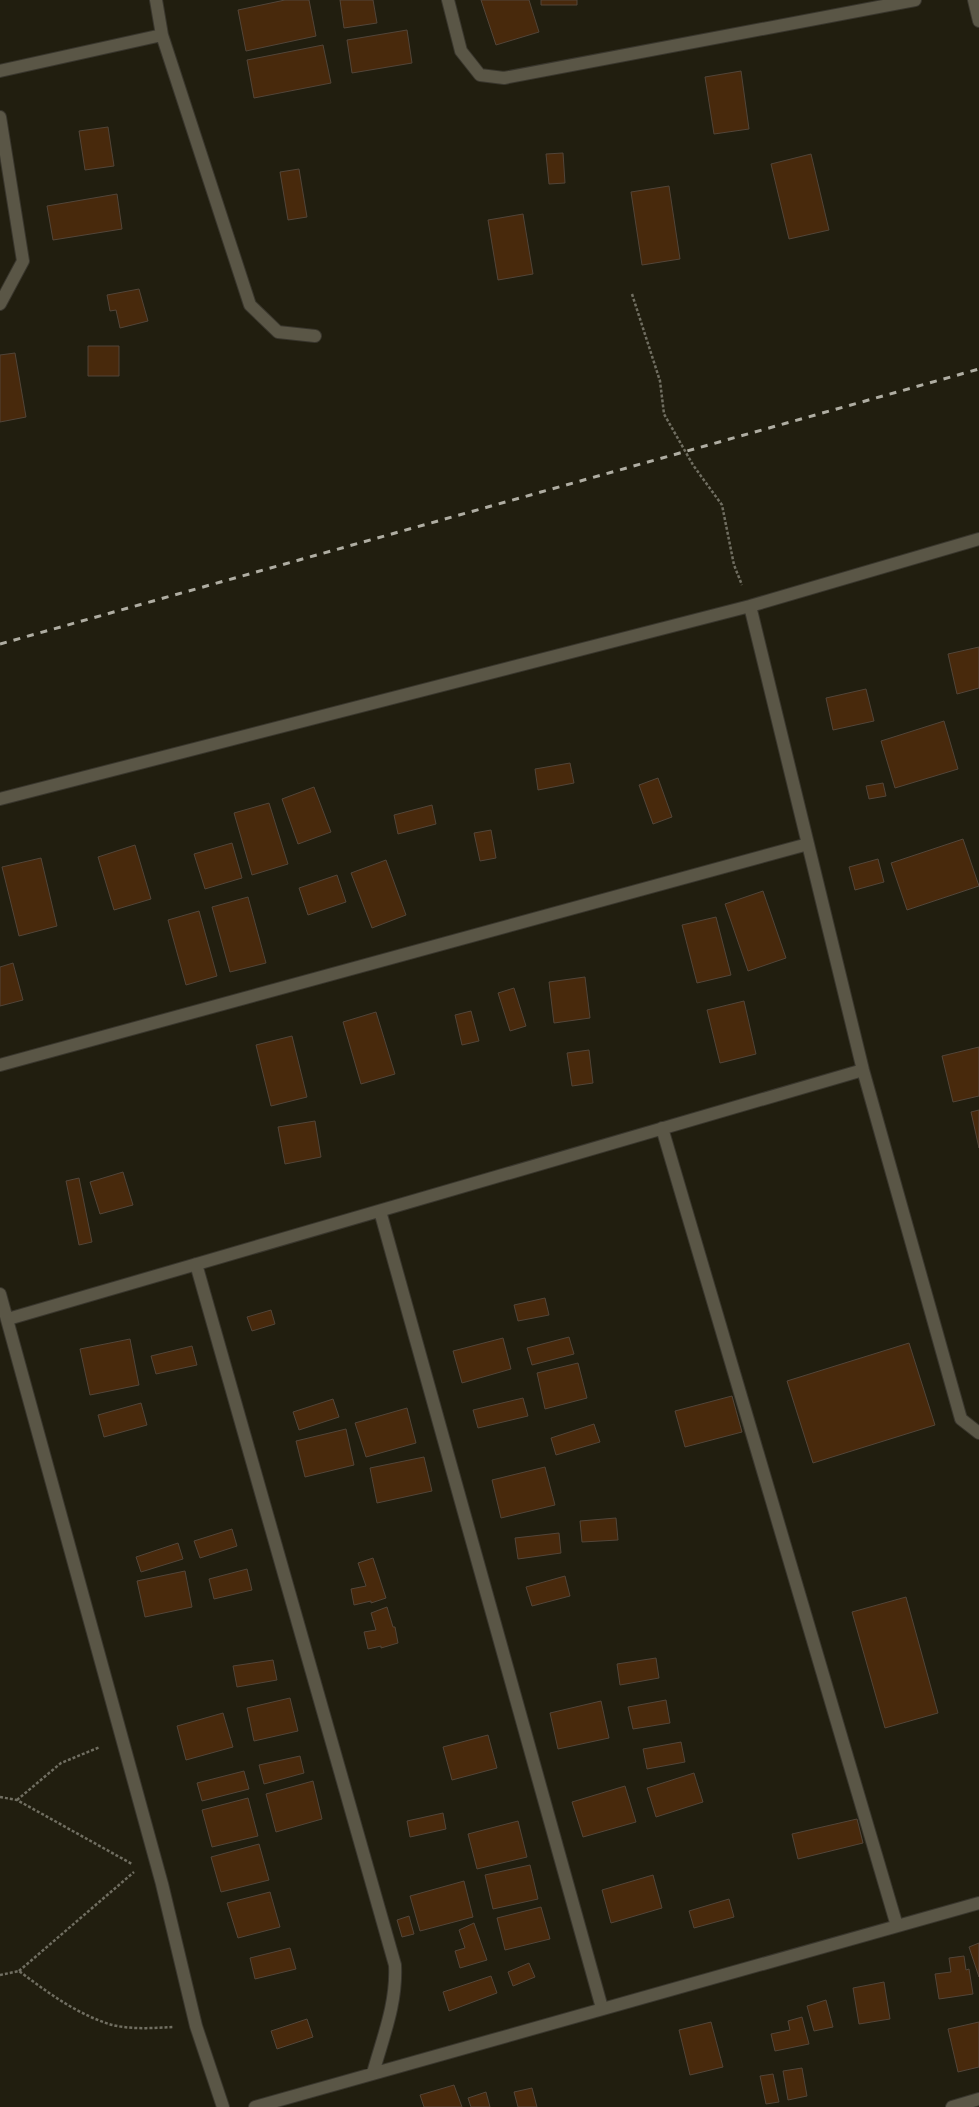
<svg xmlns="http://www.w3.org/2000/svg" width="979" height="2107" viewBox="0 0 979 2107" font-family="'IBM Plex Serif',serif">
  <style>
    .building { fill: #48290c; stroke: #524539 }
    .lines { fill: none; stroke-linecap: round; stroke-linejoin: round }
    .lane-casing { stroke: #39362d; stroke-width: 14 }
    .street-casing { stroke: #39362d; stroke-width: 14 }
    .path { stroke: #706e61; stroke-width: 2.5; stroke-dasharray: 3 2; stroke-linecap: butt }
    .lane { stroke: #5a5646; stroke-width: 12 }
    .street { stroke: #5a5646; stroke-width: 12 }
    .rail { stroke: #afada2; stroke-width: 3; stroke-dasharray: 7 7; stroke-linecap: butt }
  </style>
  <rect width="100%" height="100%" fill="#211e0f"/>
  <path class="building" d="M285,0H309L316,36L246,51L238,10Z
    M340,0H373L377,23L344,28Z
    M481,0H529L539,32L496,45Z
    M541,0H577V5H541Z
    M407,30L412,63L352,73L347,40Z
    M323,45L331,83L254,98L247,60Z
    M741,71L749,129L714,134L705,77Z
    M108,127L114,166L85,170L79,131Z
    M563,153L565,183L549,184L546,154Z
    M811,154L829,230L789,239L771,164Z
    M299,169L307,217L288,220L280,172Z
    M669,186L680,259L642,265L631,192Z
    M117,194L122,229L53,240L47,206Z
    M523,214L533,274L498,280L488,220Z
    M139,289L148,321L120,328L116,310L110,311L107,295Z
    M88,346H119V376H88Z
    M15,353L26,417L0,422V355Z
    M979,647V688L957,694L948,654Z
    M866,689L874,721L833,730L826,698Z
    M944,721L958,769L895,788L881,741Z
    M570,763L574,783L538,790L535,769Z
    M658,778L672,817L653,824L639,785Z
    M883,783L886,796L869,799L866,786Z
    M314,787L331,832L298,844L282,799Z
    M269,803L288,864L252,875L234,813Z
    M432,805L436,824L398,834L394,815Z
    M491,830L496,858L480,861L474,833Z
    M963,839L979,886L907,910L891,863Z
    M232,843L242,878L205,889L194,854Z
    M135,845L151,899L114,910L98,857Z
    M41,858L57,926L19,936L2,867Z
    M878,859L884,882L855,890L849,867Z
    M386,860L406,915L372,928L351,873Z
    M337,875L346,902L308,915L299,888Z
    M763,891L786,958L748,971L725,904Z
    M248,897L266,963L230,972L212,907Z
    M199,911L217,976L186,985L168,920Z
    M716,917L731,975L697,983L682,925Z
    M13,963L23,1000L0,1006V967Z
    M585,977L590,1018L554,1023L549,982Z
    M514,988L526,1026L510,1031L498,993Z
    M744,1001L756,1054L720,1063L707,1010Z
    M471,1011L479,1041L462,1045L455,1015Z
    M376,1012L395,1074L361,1084L343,1022Z
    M292,1036L307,1097L271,1106L256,1045Z
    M979,1047V1096L953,1102L942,1056Z
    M589,1050L593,1083L572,1086L567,1053Z
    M979,1110V1148L971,1112Z
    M315,1121L321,1157L285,1164L278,1127Z
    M123,1172L133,1205L100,1214L90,1182Z
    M79,1178L92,1242L79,1245L66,1181Z
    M545,1298L549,1315L518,1321L514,1305Z
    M271,1310L275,1324L252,1331L247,1317Z
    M569,1337L574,1354L532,1365L527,1348Z
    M503,1338L511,1369L462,1383L453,1351Z
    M130,1339L139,1385L90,1395L80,1349Z
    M909,1343L935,1425L813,1463L787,1381Z
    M192,1346L197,1365L156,1374L151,1356Z
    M578,1363L587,1398L545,1409L537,1373Z
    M732,1396L742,1432L685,1447L675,1411Z
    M523,1398L528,1416L478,1428L473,1410Z
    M333,1399L339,1417L299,1430L293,1412Z
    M141,1403L147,1425L104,1437L98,1415Z
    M407,1408L416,1443L366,1457L355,1423Z
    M594,1424L600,1442L556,1455L551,1438Z
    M346,1429L354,1465L305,1477L296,1441Z
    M424,1457L432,1491L377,1503L370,1468Z
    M545,1467L555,1505L501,1518L492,1480Z
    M616,1518L618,1540L582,1542L580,1521Z
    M232,1529L237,1546L200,1558L194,1541Z
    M559,1533L561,1553L518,1559L515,1538Z
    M178,1543L183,1559L141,1572L136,1557Z
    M373,1558L386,1598L371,1603V1601L354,1605L351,1589L366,1586L358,1563Z
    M247,1569L252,1590L214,1599L209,1579Z
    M185,1571L192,1607L145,1617L137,1581Z
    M565,1576L570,1596L532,1606L526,1587Z
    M906,1597L938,1713L885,1728L852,1612Z
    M387,1607L393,1627H395L398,1643L381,1648V1646L368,1649L364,1632L376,1630L371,1613Z
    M656,1658L659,1678L620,1685L617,1664Z
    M273,1660L277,1680L237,1687L233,1666Z
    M290,1698L298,1731L254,1741L247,1708Z
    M666,1700L670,1723L633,1729L628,1707Z
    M601,1701L609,1738L558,1749L550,1713Z
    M223,1713L233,1747L186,1760L177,1726Z
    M488,1735L497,1768L452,1780L443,1747Z
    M681,1742L685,1762L647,1769L643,1749Z
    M300,1756L304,1773L264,1784L259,1765Z
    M244,1771L249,1789L202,1801L197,1783Z
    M694,1773L703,1802L656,1817L647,1788Z
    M313,1781L322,1819L276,1832L266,1794Z
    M625,1786L636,1822L583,1837L572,1802Z
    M248,1798L258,1836L212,1847L202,1810Z
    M443,1813L446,1829L410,1837L407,1821Z
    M857,1819L863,1843L798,1859L792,1834Z
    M518,1821L527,1857L477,1869L468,1834Z
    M259,1844L269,1880L221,1892L211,1857Z
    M530,1865L538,1899L493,1909L485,1875Z
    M653,1875L662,1908L611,1923L602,1890Z
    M464,1881L473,1917L420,1931L410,1896Z
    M270,1892L280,1927L238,1938L227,1903Z
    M729,1899L734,1917L694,1928L689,1911Z
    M541,1907L550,1939L505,1950L497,1918Z
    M409,1916L414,1934L402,1937L397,1920Z
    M474,1923L487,1960L460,1968L455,1951L465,1948L459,1930Z
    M979,1943V1977L969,1947Z
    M290,1948L296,1969L255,1979L250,1958Z
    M964,1956L966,1970L969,1969L973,1994L939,1999L935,1974L951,1972L949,1958Z
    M529,1963L535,1977L513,1986L508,1972Z
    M491,1976L497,1993L449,2011L443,1992Z
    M884,1982L890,2019L859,2024L853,1988Z
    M826,2000L833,2027L814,2031L807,2006Z
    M802,2017L809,2044L775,2051L771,2034L790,2030L788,2021Z
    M307,2019L313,2037L277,2049L271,2031Z
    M711,2022L723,2067L690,2075L679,2030Z
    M979,2022V2067L958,2072L948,2029Z
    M802,2068L807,2096L788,2100L783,2071Z
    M773,2074L779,2102L766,2104L760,2076Z
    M454,2085L462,2107H424L420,2095Z
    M532,2088L537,2107H518L514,2092Z
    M486,2092L490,2107H471L468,2098Z"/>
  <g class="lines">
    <defs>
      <path id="lane" d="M974,0L979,21"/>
      <path id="street" d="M448,0L461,51L480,75L504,78L915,0
        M162,35L250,305L278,332L315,336
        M0,71L162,35L156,0
        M0,117L23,261L0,304
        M750,606L863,1070L961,1419L979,1433
        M0,799L750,606L979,539
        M0,1065L808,844
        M662,1128L897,1926
        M380,1211L602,2008
        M196,1264L395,1965C397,2003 383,2037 373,2073
        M0,1294L162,1884L196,2026L223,2107
        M8,1319L863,1070
        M255,2107L979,1903
        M952,2107L979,2099"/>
    </defs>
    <use href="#lane" class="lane-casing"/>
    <use href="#street" class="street-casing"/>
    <path class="path" d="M632,294L660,381L664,414L693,465L722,505L734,565L742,585
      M0,1797L17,1800L132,1864
      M17,1800L61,1763L100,1747
      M19,1971L134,1872
      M0,1975L19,1971C47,1992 75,2013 109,2024C129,2030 153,2028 174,2027"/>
    <use href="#lane" class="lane"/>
    <use href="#street" class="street"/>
    <path class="rail" d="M0,644L979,369"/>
  </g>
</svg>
